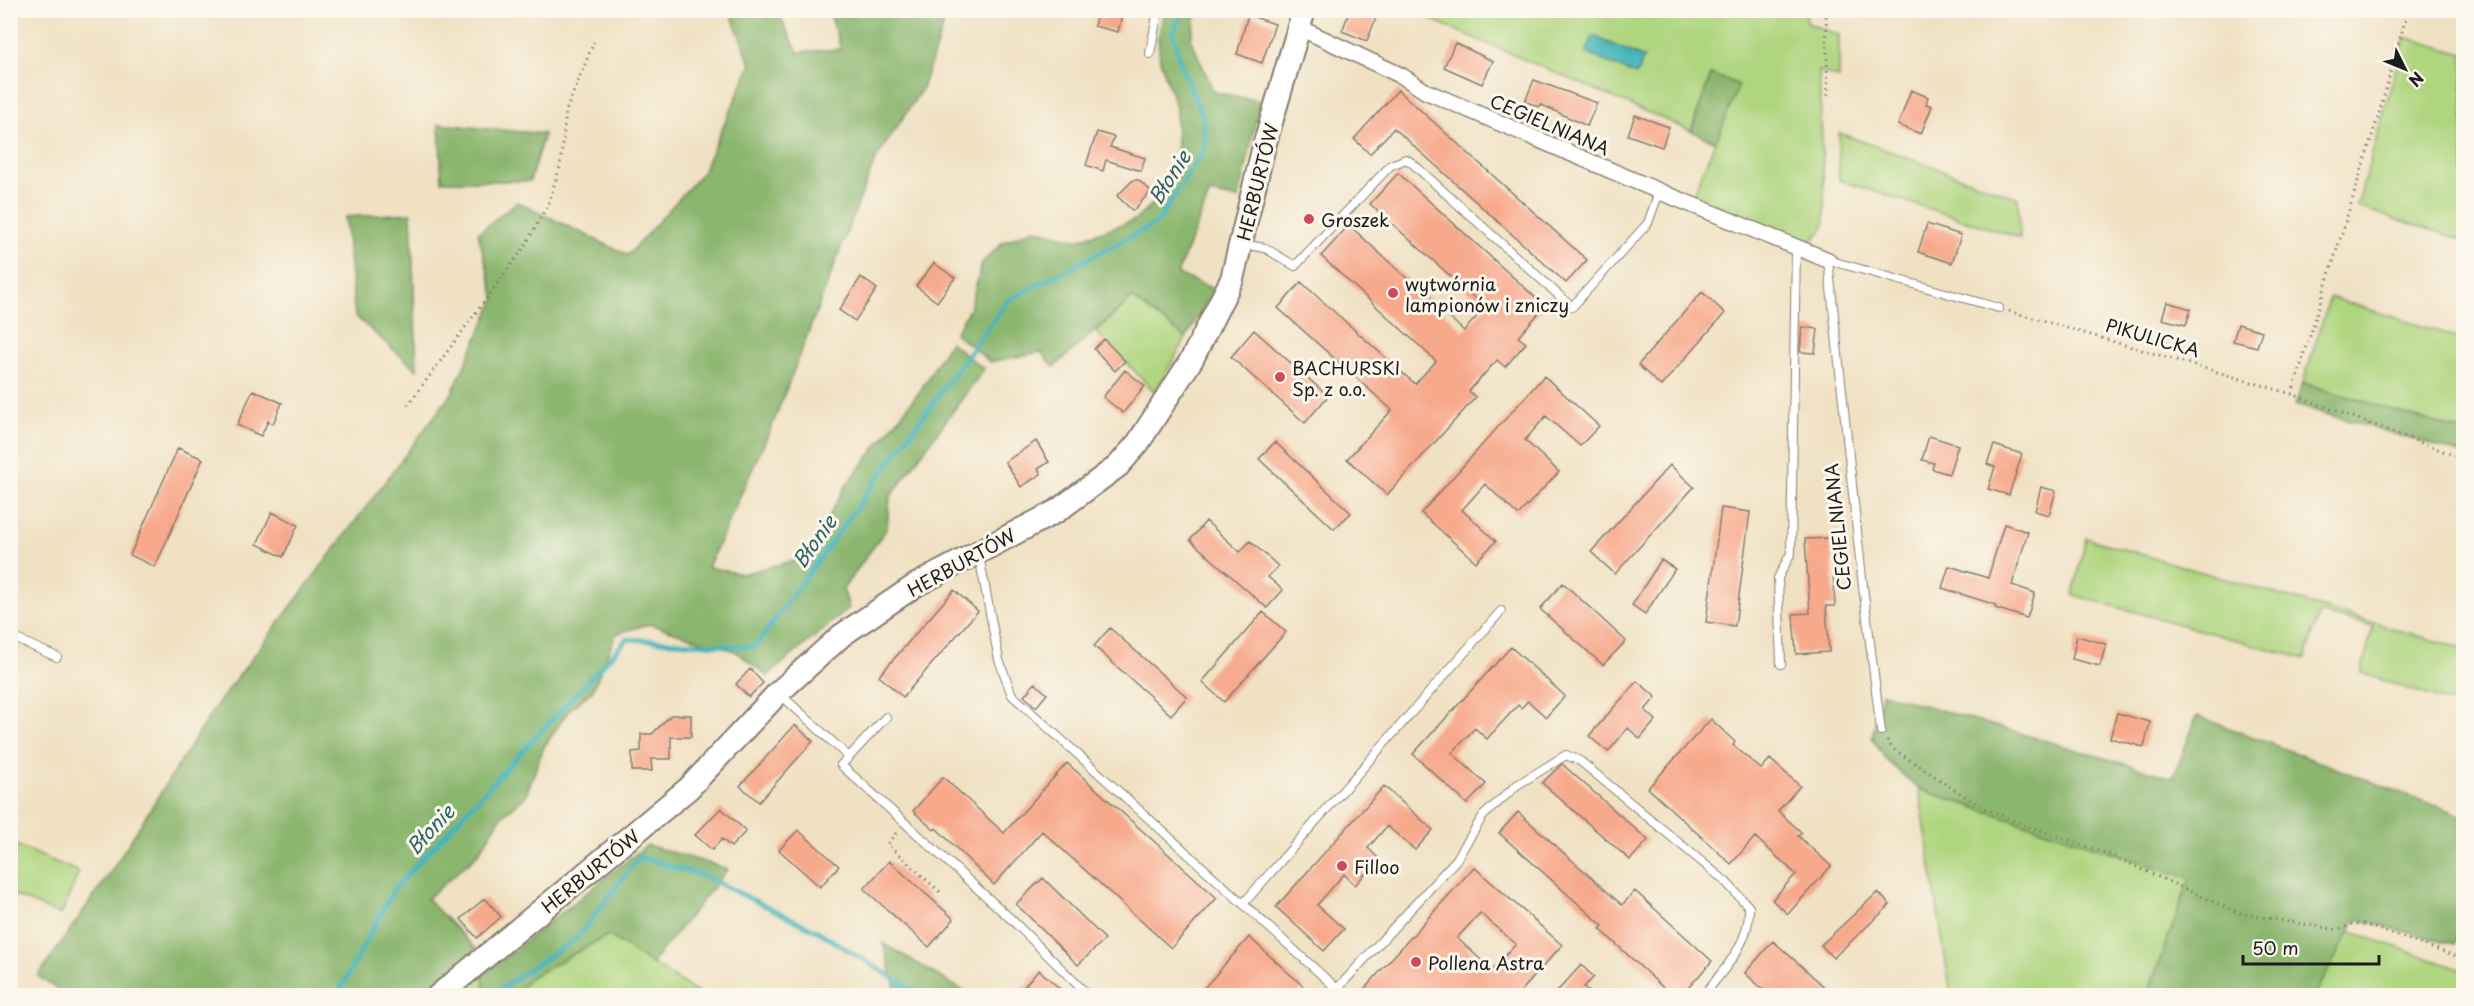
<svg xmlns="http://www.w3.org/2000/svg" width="2474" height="1006" viewBox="0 0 2474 1006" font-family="'Playpen Sans',sans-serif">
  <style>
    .green { fill: #afd57f; stroke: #66784e; stroke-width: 1.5 }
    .forest { fill: #8bb66e; stroke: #546945; stroke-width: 1.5 }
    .water { fill: #45b5bb; stroke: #30686c; stroke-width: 1.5 }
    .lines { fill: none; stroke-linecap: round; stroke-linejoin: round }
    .stream { stroke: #45b5bb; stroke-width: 5 }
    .building { fill: #f7a98c; fill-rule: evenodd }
    .lane-casing { stroke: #867e70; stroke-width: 10 }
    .street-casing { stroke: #867e70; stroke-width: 18 }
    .secondary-casing { stroke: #867e70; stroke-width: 26 }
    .path { stroke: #867e70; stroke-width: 3; stroke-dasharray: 1.5 4.5; stroke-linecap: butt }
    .lane { stroke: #fff; stroke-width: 8 }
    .street { stroke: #fff; stroke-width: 15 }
    .secondary { stroke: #fff; stroke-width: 22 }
    .poi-dot { fill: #d1495b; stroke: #fbf7ec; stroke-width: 2 }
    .labels { text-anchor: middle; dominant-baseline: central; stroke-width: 6; stroke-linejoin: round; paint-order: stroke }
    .street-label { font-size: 18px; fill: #1c1c1c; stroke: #fbf7ec }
    .poi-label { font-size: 18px; fill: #1c1c1c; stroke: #fbf7ec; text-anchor: start }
    .water-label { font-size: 20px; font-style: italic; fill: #2e6164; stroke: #fbf7ec }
  </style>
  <rect width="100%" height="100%" fill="#fbf7ec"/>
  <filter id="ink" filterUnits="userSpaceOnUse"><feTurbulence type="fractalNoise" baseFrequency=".0167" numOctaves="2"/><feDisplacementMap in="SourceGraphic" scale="12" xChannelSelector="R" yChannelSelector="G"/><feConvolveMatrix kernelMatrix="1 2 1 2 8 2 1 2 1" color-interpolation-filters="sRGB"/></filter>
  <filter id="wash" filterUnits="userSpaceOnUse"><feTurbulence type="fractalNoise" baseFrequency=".008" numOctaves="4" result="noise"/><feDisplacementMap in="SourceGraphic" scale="24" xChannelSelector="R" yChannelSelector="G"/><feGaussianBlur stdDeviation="1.35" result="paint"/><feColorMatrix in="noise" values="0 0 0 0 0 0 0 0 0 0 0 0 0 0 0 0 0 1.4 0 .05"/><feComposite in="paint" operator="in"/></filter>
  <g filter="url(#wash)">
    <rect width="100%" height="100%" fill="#f0e1c3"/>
    <path class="green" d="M1429,10L1806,11L1807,23L1839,35V78L1819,71L1825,220L1823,229L1812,240H1796L1693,195L1738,86L1711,74L1691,131L1423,16Z
      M2405,37L2463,54V240L2357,207Z
      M1839,133L2018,198L2020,238L1839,180Z
      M2330,297L2463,339V431L2303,383Z
      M1132,298L1186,338L1155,392L1096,332Z
      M2086,538L2463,649V707L2361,673L2373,626L2319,613L2305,659L2073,595Z
      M1919,789L2191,878L2147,995H1951Z
      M11,843L79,872L61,915L11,894Z
      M2349,931L2463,970V995L2315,996Z
      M608,935L701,995L515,996L529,978Z
      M483,975L485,995H458Z"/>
    <path class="forest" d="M735,11H777L798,52L841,49L829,11H948L922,89L875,160L774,421L708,567L742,574L807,557L845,487L920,391L950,342L984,369L890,497L887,528L843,589L849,608L767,676L735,651L649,624L616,634L592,691L569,710L544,747L525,797L502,816L478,854L427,899L476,949L418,995H66L38,976L112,870L213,710L452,393L495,299L478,233L517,202L628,255L702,173L751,65L731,14Z
      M1164,11H1206L1195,18L1191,40L1214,92L1260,101L1239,199L1210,193L1177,274L1214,289L1186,338L1132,298L1054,367L1041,352L990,362L955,333L970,308L982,263L1002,243L1034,229L1077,240L1135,220L1159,198L1170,177L1177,145L1176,107L1160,60L1158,38Z
      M1711,74L1739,85L1716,142L1691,131Z
      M439,124L544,134L530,181H442Z
      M411,213L417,370L355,316L345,217Z
      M2303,383L2463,431V454L2295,405Z
      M1882,693L2173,778L2197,716L2463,816V923L2454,944L2356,919L2315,995H2147L2190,878L1919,789L1886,760L1872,738Z
      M647,845L728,869L651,964L608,935L529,978L515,995H485L483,975Z
      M883,943L970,995H897Z"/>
    <path class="water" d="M1593,36L1644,58L1636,75L1586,53Z"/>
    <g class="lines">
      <path class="stream" d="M337,996L394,889L627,639L755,647L1008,300L1157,223L1205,149L1204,120L1181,65L1173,33L1183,10
        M497,996V991L578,937L639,857L704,876L819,932L922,996"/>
    </g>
    <g id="blocks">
      <path class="building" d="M1098,10H1123L1118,32L1094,26Z
        M1350,10H1364L1377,15L1367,41L1342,31Z
        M1248,15L1275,24L1262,63L1237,54Z
        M1455,43L1493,61L1482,84L1444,67Z
        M1534,80L1597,103L1587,126L1540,104L1539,107L1525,101Z
        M1398,90L1587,260L1566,283L1394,128L1370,154L1354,139Z
        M1911,90L1928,97L1926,104L1932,106L1921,134L1898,125Z
        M1635,115L1669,127L1662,147L1628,135Z
        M1097,132L1114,137L1110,147L1145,158L1141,171L1106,160L1103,171L1086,165Z
        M1398,173L1545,306L1518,337L1526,343L1505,367L1497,360L1469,391L1476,397L1387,495L1347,459L1392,410L1278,308L1301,282L1415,384L1436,361L1321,256L1349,225L1464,331L1485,307L1370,204Z
        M1133,180H1138L1151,191L1133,211L1117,196Z
        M1927,224L1961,235L1952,263L1918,252Z
        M934,263L955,278L937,302L916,286Z
        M861,277L877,289L855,321L839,310Z
        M1702,292L1725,313L1661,386L1638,365Z
        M2167,302L2191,309L2186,325L2162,319Z
        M2238,324L2262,331L2257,347L2233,341Z
        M1802,327L1818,329L1815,353L1800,352Z
        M1254,330L1328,396L1305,423L1231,357Z
        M1104,339L1125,361L1115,371L1094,349Z
        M1125,370L1145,386L1123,413L1103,397Z
        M1544,376L1599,426L1580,446L1546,416L1525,440L1559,472L1518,515L1485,484L1462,510L1496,541L1476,562L1421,513Z
        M253,390L282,403L273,424L268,421L261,436L237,425Z
        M1929,436L1958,445L1949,474L1932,469L1934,463L1922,460Z
        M1036,441L1049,462L1038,469L1041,474L1021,487L1005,462Z
        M1275,442L1351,513L1334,529L1259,459Z
        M1994,445L2022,454L2009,495L1988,489L1995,467L1987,464Z
        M178,448L203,459L155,567L130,555Z
        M1670,465L1694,487L1615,574L1591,552Z
        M2041,487L2056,491L2049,515L2035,511Z
        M1721,508L1750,512L1735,626L1706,622Z
        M272,512L298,525L283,557L257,544Z
        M1206,521L1240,552L1250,541L1278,566L1268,577L1283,590L1267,608L1190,540Z
        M2004,524L2028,532L2012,585L2035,593L2027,618L1995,608L1996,605L1942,588L1949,566L1988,578Z
        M1831,538L1835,606H1826L1829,652L1796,654L1793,614L1810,613L1805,539Z
        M1661,560L1675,569L1645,614L1632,605Z
        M1563,583L1626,641L1603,665L1540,609Z
        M954,590L978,611L903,697L879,676Z
        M1263,612L1286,632L1224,702L1202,682Z
        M1110,628L1187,697L1171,715L1094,646Z
        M2077,636L2106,644L2100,666L2072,659Z
        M1511,647L1565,696L1546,717L1528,701L1521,708L1518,705L1487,739L1475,728L1452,753L1486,784L1467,804L1413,754Z
        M750,669L763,683L749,697L736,684Z
        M1637,681L1656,697L1645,710L1656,720L1640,739L1628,728L1608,752L1589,736Z
        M1035,683L1047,694L1036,707L1024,696Z
        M2117,713L2150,722L2144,747L2110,738Z
        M671,715H691V737H671V759H651L652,771H632V752L641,751V734H652Z
        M1711,719L1735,742L1733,745L1761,769L1770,759L1800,786L1778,811L1802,833L1798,836L1831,866L1788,914L1772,900L1796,874L1755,837L1731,864L1648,788Z
        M795,725L813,741L759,802L740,786Z
        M1067,763L1217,898L1171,948L1042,831L994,885L936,828L934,830L913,811L943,777L1004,833Z
        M1562,764L1648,840L1630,860L1542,783Z
        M1384,786L1433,830L1415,850L1387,826L1368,848L1379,859L1355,885L1344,874L1317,905L1344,929L1324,951L1276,907Z
        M721,808L746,831L731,847L722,839L712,850L695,835Z
        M1518,812L1622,905L1635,891L1712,961L1681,996H1672L1600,929L1603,926L1499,833Z
        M798,830L839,866L820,887L779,850Z
        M889,861L954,919L929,947L864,889Z
        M1474,867L1562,945L1517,996H1358ZM1480,913L1516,944L1492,970L1457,938Z
        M1043,878L1105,939L1078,965L1016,904Z
        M1878,892L1890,905L1833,958L1821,945Z
        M485,898L501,917L477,938L461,919Z
        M1249,937L1304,987L1296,996H1197Z
        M1773,941L1807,971L1834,996H1770L1745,973Z
        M1581,965L1594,977L1584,987L1594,996H1553Z
        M1039,970L1068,996H1015Z"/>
    </g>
  </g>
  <g filter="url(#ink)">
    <use href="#blocks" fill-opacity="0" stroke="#867e70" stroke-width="1.5"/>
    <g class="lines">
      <defs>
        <path id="lane" d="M1150,54L1158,10
          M1242,244L1265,248L1295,266L1391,165L1406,159L1412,163L1572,307L1648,223L1659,192
          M979,556L999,660L1012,695L1345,996
          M10,636L57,657
          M1781,664L1778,578L1791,553L1796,248
          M780,694L849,757L841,765L1011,919L1089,996
          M1881,731L1862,578L1828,260L1999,308
          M849,757L886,717
          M1243,904L1501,611
          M1337,989L1456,860L1483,816L1517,785L1566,755L1580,761L1725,881L1749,907C1751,943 1724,969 1703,996"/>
        <path id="street" d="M1298,27L1402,76L1425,91L1668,195L1828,260"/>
        <path id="secondary" d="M438,996L689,788L778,693L842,635L916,585L1057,511L1118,466L1138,443L1192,359L1232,279L1264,146L1304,10"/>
      </defs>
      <use href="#lane" class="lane-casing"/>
      <use href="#street" class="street-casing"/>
      <use href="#secondary" class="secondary-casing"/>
      <path class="path" d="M1826,10L1828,98
        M2009,311L2292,394L2464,459
        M2292,394L2378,117L2408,10
        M408,405L525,246L548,204L560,167L566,111L594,42
        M1887,740L1892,748L1978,805L2016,822L2106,853L2238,913L2339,930L2352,924H2363L2464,959
        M896,833L887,844L941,893"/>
      <use href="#lane" class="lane"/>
      <use href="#street" class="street"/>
      <use href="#secondary" class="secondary"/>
    </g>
  </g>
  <g class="poi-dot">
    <circle cx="1309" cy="219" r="6"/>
    <circle cx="1393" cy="293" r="6"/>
    <circle cx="1280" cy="377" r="6"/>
    <circle cx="1342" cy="866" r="6"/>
    <circle cx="1416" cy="962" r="6"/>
  </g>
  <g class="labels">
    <g class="street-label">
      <text transform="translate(1550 124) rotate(23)">CEGIELNIANA</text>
      <text transform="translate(1257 182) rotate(-76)">HERBURTÓW</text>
      <text transform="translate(2153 337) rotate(16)">PIKULICKA</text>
      <text transform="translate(1837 527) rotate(-96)">CEGIELNIANA</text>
      <text transform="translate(961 562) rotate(-29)">HERBURTÓW</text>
      <text transform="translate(590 871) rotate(-39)">HERBURTÓW</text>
    </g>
    <g class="poi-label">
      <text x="1321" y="219">Groszek</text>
      <text x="1405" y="283">wytwórnia<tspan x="1405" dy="21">lampionów i zniczy</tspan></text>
      <text x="1292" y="367">BACHURSKI<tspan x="1292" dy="21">Sp. z o.o.</tspan></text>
      <text x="1354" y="866">Filloo</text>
      <text x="1428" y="962">Pollena Astra</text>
    </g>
    <g class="water-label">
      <text transform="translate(1169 177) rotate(-57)">Błonie</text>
      <text transform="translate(814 541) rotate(-54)">Błonie</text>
      <text transform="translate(430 829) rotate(-47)">Błonie</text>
    </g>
  </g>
  <rect width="2474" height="1006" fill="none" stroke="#fbf7ec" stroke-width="36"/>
  <g transform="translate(2405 69) rotate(133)" stroke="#fbf7ec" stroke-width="4.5" paint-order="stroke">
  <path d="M0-4.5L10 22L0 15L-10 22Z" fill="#1c1c1c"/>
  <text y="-9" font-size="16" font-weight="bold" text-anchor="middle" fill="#1c1c1c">N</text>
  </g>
  <path d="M2243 955v9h136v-9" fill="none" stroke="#1c1c1c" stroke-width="3"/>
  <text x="2252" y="955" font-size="18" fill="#1c1c1c" stroke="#fbf7ec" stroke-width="4.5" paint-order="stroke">50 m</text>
</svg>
